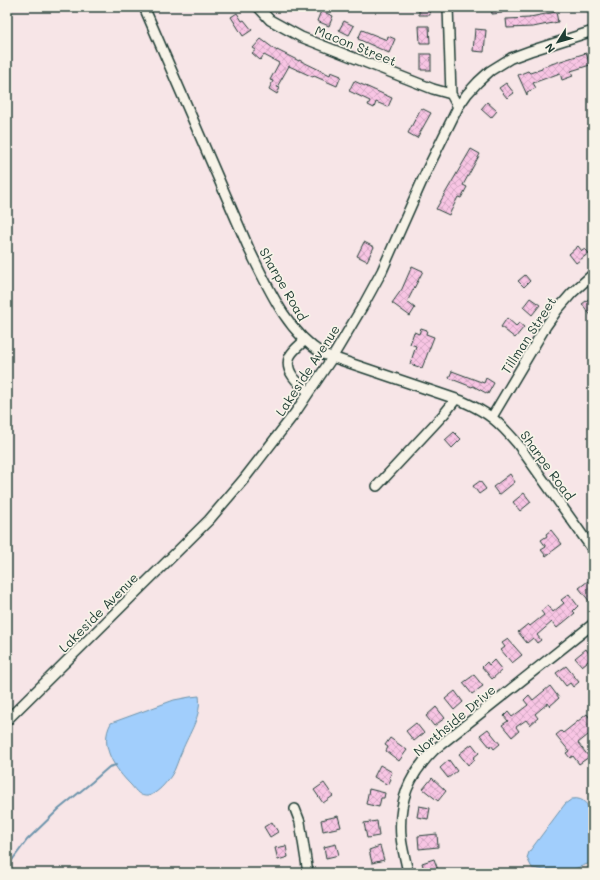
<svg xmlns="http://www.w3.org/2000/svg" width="600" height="880" viewBox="0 0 600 880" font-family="Mali,sans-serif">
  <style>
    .water { fill: #a1cefc; stroke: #6d94ac }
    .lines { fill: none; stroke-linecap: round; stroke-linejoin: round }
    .stream { stroke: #6d94ac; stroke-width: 2 }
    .building { fill: url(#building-cross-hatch); stroke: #1f3d34 }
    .minor-casing { stroke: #1f3d34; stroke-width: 12 }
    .minor { stroke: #f7f3e8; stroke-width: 9 }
    .labels { text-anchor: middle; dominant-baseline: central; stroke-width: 3.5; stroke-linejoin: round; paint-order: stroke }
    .street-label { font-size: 13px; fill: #1f3d34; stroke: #f7f3e8 }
  </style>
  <defs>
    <pattern id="building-cross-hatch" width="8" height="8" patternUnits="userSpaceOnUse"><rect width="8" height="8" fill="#f8c5e4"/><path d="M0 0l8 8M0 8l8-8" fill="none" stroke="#d4aac4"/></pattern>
  </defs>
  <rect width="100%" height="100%" fill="#f7e5e7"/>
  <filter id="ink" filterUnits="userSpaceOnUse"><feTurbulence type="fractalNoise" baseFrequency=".025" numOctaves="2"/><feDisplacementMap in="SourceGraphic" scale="8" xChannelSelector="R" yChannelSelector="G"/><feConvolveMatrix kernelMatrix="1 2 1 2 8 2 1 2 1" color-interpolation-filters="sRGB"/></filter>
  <g filter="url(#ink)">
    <path class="water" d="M199,696C202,716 189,733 182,751C178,759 176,769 171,776C166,783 157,794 148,796C140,797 136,791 131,785C116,770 98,746 111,723L174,700L190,697Z
      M572,799C599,794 593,845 593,862L569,871L559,872L532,868L527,858L529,852L565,804Z"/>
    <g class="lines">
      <path class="stream" d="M7,867L27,840L59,809L92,782L109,767L116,765"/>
    </g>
    <path class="building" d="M419,7H429L430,15H419Z
      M491,7H501L502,13L492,14Z
      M321,11L333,16L329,26L317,21Z
      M556,12L558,22L533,27L507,28L506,19L530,18V17Z
      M237,13L242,21L244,20L252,30L243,36L231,17Z
      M344,21L354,26L349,35L339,30Z
      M419,26H429L430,43H420Z
      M475,29L486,30L484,52L473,51Z
      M362,30L387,40L388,36L395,39L389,53L358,39Z
      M261,39L277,51V50L299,61V60L330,75L331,72L341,76L337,86L314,76L313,77L289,66L277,87L280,88L277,94L269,89L273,81L270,80L279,63L264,55L260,60L252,53L256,50L253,48Z
      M586,53L590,65L571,71L573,76L562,80L560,73L533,83L536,88L527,92V95L518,75L528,71L530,73L542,69V67Z
      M421,54H431V70H421Z
      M354,81L392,98L388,107L376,102L374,108L368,105L370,101L349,91Z
      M506,83L514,93L507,98L499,88Z
      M487,102L497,111L491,118L481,109Z
      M421,108L431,113L417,138L408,133Z
      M471,149L480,154L463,185L467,187L461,198L458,197L449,215L436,209Z
      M364,242L374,247L367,261L357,256Z
      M578,246L582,251L585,249L589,253L576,263L569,254Z
      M412,266L423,271L407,302L415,308L410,316L392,303L402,289Z
      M525,275L530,281L524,287L518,281Z
      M530,298L540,305L532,315L523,307Z
      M590,298L593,302V318L582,304Z
      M507,318L516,326L519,323L524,327L515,338L501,327Z
      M421,328L427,330L426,334L434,337L422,368L410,364L416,346L410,344L414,332L419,334Z
      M452,371L484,383L486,378L494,383L488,394L473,386L472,387L449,378Z
      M454,432L461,439L452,448L445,440Z
      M510,474L515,482L499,495L493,487Z
      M480,481L486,489L479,494L473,486Z
      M524,493L531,502L520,511L513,502Z
      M551,530L562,544L546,556L541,550L546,547L541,540L547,536L546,534Z
      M588,581L593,587V606L579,588Z
      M569,594L578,606L573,611L575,613L557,628L552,622L537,635L541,640L537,643L533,638L527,643L518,632L528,624L530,626L544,615L541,611L548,605L553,612L564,603L561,600Z
      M508,639L522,655L512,663L501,650L505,647L502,643Z
      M586,649L592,658L582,666L575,658Z
      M494,660L502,670L492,679L482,667L487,662L489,665Z
      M566,666L579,682L573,687L570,683L566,686L556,673Z
      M474,675L483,686L472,694L463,683Z
      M550,686L559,698L550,706L548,703L535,714L538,718L530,725L526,720L516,727L519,731L512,737L502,725L508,721L504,716L508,712L512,717L528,705L524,700L529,695L533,700Z
      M455,691L463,702L454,710L445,699Z
      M436,707L445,718L434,726L426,716Z
      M587,714L593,722V731L578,743L589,757L579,764L573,756L570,758L566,753L569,751L556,735L561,731L563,733Z
      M416,723L424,733L414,741L406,731Z
      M488,729L500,744L494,749L491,745L490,747L480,735Z
      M390,738L407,750L399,761L386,751L388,747L385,745Z
      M472,744L479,753L473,758L475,760L468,765L459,754Z
      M449,760L457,771L448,778L440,768Z
      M380,765L392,772L389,778L391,779L388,785L374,777Z
      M432,778L446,791L438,801L423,789Z
      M324,783L333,796L323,803L314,790Z
      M369,789L385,793L384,798H381L379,807L366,804Z
      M419,806L430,808L428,819L417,817Z
      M338,816L341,827L323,831L321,820Z
      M377,821L379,836L367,838L364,823Z
      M272,822L278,832L270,837L264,827Z
      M437,834L438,847L419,849L418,836Z
      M336,844L339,855L326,858L324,847Z
      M286,846L288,857L278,860L275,848Z
      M380,846L384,860L372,863L369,850Z
      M434,859L438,870L425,873L422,863Z"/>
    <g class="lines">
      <defs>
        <path id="minor" d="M144,7L249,249C268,287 286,331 323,354L462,401C489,413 498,421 517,443L593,550
          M258,7L270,20L301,37L433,89L451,94
          M448,7L451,94L458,107
          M305,340C300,345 293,350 290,356C283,371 299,384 309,392
          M492,417L546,326L558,309L572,293L593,274
          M377,486L444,414L456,399
          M7,720L209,520L244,479L295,413L332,358L364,304L382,271L426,172L458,107L467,94L478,82L490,71L511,58L530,51L593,31
          M295,809L300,822L308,873
          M408,873C406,861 402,849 401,837C398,801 409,775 434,750L593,624"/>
      </defs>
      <use href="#minor" class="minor-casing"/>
      <use href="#minor" class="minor"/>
    </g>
  </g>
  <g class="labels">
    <g class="street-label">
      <text transform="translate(356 45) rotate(22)">Macon Street</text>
      <text transform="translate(284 284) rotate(60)">Sharpe Road</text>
      <text transform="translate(528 335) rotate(-57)">Tillman Street</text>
      <text transform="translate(307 370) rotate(-57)">Lakeside Avenue</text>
      <text transform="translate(548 465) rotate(54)">Sharpe Road</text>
      <text transform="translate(98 612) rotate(-45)">Lakeside Avenue</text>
      <text transform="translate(454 720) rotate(-40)">Northside Drive</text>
    </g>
  </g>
  <rect width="600" height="880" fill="none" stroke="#f7f3e8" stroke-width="24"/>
  <rect x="12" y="12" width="576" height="856" fill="none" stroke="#1f3d34" stroke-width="1.5" filter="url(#ink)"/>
  <g transform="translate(558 42) rotate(233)" stroke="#f7f3e8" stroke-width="3" paint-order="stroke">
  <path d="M0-3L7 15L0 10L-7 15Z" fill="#1f3d34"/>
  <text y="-6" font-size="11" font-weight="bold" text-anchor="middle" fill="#1f3d34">N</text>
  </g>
</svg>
